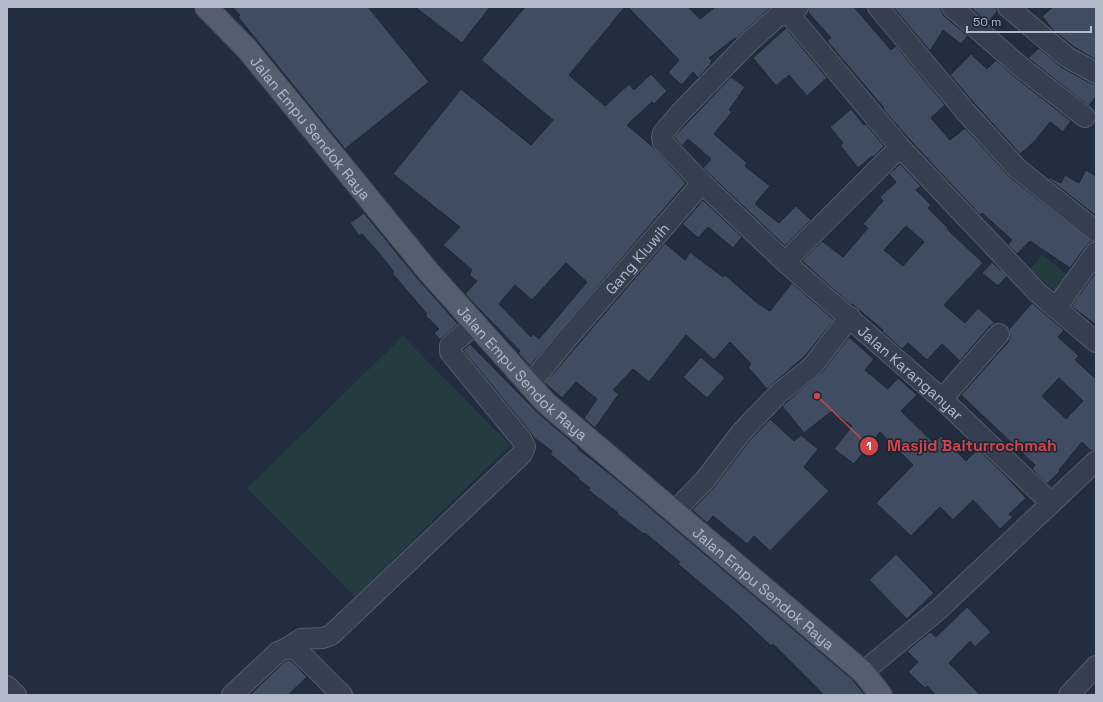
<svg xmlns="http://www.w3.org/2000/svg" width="1103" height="702" viewBox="0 0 1103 702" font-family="'Space Grotesk',sans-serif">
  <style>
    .green { fill: #243b40 }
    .building { fill: #404c62; stroke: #1d2636; fill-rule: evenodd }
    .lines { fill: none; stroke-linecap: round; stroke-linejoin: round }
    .minor-casing { stroke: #545d6d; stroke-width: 22 }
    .major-casing { stroke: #3f4858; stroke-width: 24 }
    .minor { stroke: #363f4f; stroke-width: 20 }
    .major { stroke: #545e6f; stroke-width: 22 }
    .labels { text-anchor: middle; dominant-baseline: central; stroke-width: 3; stroke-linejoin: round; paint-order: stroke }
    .street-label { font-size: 15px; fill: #b2baca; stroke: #1b2434 }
    .leader { fill: none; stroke: #cf4548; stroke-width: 1.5 }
    .callout-dot { fill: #cf4548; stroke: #1b2434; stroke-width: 1.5 }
    .mark-label { font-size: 12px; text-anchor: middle; font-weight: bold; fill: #fff }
    .callout-label { font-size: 16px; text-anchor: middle; font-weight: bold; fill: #cf4548; stroke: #1b2434; stroke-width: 3; stroke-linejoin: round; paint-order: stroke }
  </style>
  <rect width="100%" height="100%" fill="#222d3f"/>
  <path class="green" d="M1042,254L1071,278L1058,293L1030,270Z
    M403,336L510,445L355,597L247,488Z"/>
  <path class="building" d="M232,7H368L429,82L345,149L238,17L240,15Z
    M415,7H490L462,43Z
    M525,7H625L569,75L605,106L629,84L634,90L651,74L667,91L654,104L652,102L627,125L653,147L686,183L530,366L518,353L520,351L484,314L465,294L477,281L469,275L472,270L443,245L460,227L393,174L461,89L531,145L553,120L481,60ZM566,263L587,282L539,339L533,334L531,337L499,304L515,285L532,300Z
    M628,7H688L700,19L715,7H771L736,39L735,38L709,58L712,61L710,63L711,64L698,78L693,72L682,85L668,73L679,60Z
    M809,7H854L891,50L896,46L945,105L931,118L950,140L965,128L1011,178L1092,241L1087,245L1070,268L1030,241L1017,254L1008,245L1012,240L982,213L980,215L909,139L883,109L884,108L827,41L831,38L808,12Z
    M893,7H941V11L944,16L968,36L961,44L943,30L930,51Z
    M970,7H997V11L988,23Z
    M1053,7H1096V60L1074,47L1053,30L1042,16Z
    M786,28L827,78L807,96L789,75L776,86L753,58Z
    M1039,48L1061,67L1090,83L1096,84V96L1089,106L1028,58Z
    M971,54L987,69L996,60L1015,77L1071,121L1063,132L1050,122L1035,141L1020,154L974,103L950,75Z
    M731,77L745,87L729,110L732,112L714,134L747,163L745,166L770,186L755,204L779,223L796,206L811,220L785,246L703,168L711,159L688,139L682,146L674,137L689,121Z
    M851,109L864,125L866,124L884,146L873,158L872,156L858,168L840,145L843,143L830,127Z
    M900,164L921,186L916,190L931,205L928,208L948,228L947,229L983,263L944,305L965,323L978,308L995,323L990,326L960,361L942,344L927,360L908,343L902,349L882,331L883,330L852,304L851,305L802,261L822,241L843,257L868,228L863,224L883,201L880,197L896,182L889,174ZM906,226L924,242L903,266L884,250Z
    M1086,170L1096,176V216L1049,179V177L1061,183L1065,175L1079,183Z
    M703,200L742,237L733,248L708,227L698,238L682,224Z
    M364,213L418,279L458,324L440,340L434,333L439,329L425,315L427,314L392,273L394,272L379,253L362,234L359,236L350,223Z
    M665,243L685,260L690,252L723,277L725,275L756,302L770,311L792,283L834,320L806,355L767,389L748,367L751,364L730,342L714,360L686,335L649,382L633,369L613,390L619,394L595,428L584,418L597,399L576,382L562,398L545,383Z
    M992,262L1007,276L998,286L982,273Z
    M1096,272V325L1071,306Z
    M1032,303L1064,330L1058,337L1079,356L1075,360L1096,379V450L1091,451L1082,442L1059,470L1060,471L1047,484L1032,469L1035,465L961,395L1008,342L1010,336L1009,329ZM1059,378L1083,401L1066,419L1042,396Z
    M849,337L874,359L865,370L888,389L898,378L917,395L901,411L934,443L941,436L966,461L978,449L1003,473L1026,498L1009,514L1013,517L1000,529L973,500L953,520L940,507L911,536L876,503L913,465L880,432L854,464L834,449L852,426L832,411L804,433L782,406L823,371Z
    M470,344L538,413L579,448L578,449L615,478L852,679L865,695H824L773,644L771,646L737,614L678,564L680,562L645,533L644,534L617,514L618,513L588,490L590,488L578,479L579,478L550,454L552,451L534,438L531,433L463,350Z
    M701,357L725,378L707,398L683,377Z
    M770,419L794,441L801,435L818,449L804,467L829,491L770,551L754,536L747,544L713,516L707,523L692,510L714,487L749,441Z
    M896,554L934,593L907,619L869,580Z
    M967,607L991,632L975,647L970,641L949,663L980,695H936L927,686L925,688L908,672L918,662L907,651L930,632L936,637Z
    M289,660L293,662L307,677L288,695H250L285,661Z"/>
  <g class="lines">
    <defs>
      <g id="minor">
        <path d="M798,7L789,14L900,147L1037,292L1096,342"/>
        <path d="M878,7L965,111L1018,169L1096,231"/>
        <path d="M952,7L1022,68L1085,117"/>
        <path d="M1008,7L1067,57L1096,73"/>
        <path id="s1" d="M789,14L778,16L747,44L680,113L663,133L662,138L663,142L702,183L785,262L942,399L1051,503"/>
        <path d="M785,262L900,147"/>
        <path d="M1056,308L1096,252"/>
        <path id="s2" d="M530,384L566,340L702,183"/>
        <path d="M942,399L999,334"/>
        <path d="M674,512L705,480L740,434L750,423L778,394L808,370L815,363L850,317"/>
        <path d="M287,648L301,639L323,638L331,635L522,454L525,447L522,440L450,352V346L476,323"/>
        <path d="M863,672L938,610L1096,461"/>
        <path d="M7,686L16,695"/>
        <path d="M232,695L278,652C287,648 291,647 300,653L342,695"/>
        <path d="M1069,695L1096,666"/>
      </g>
      <g id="major">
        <path id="s3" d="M206,7L247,49L428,271L546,403L863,672L881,695"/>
      </g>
    </defs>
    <use href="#minor" class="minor-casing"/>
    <use href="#major" class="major-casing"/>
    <use href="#minor" class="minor"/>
    <use href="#major" class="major"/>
  </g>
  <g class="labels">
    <g class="street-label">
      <text stroke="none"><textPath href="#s3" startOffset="160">Jalan Empu Sendok Raya</textPath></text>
      <text stroke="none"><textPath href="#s2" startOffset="165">Gang Kluwih</textPath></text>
      <text stroke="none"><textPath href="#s3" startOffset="484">Jalan Empu Sendok Raya</textPath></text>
      <text stroke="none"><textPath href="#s1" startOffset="523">Jalan Karanganyar</textPath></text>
      <text stroke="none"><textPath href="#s3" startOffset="808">Jalan Empu Sendok Raya</textPath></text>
    </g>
  </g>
  <path class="leader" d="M817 396L869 446"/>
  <g class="callout-dot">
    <circle cx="817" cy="396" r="4"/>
    <circle cx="869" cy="446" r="10"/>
  </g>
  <g class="mark-label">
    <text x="869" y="450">1</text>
  </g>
  <g class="callout-label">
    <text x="972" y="451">Masjid Baiturrochmah</text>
  </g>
  <rect width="1103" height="702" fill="none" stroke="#b2baca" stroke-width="16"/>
  <path d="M967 26v6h124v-6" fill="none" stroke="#b2baca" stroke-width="2"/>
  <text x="973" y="26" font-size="12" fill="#b2baca" stroke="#1b2434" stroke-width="3" paint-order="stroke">50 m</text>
</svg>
